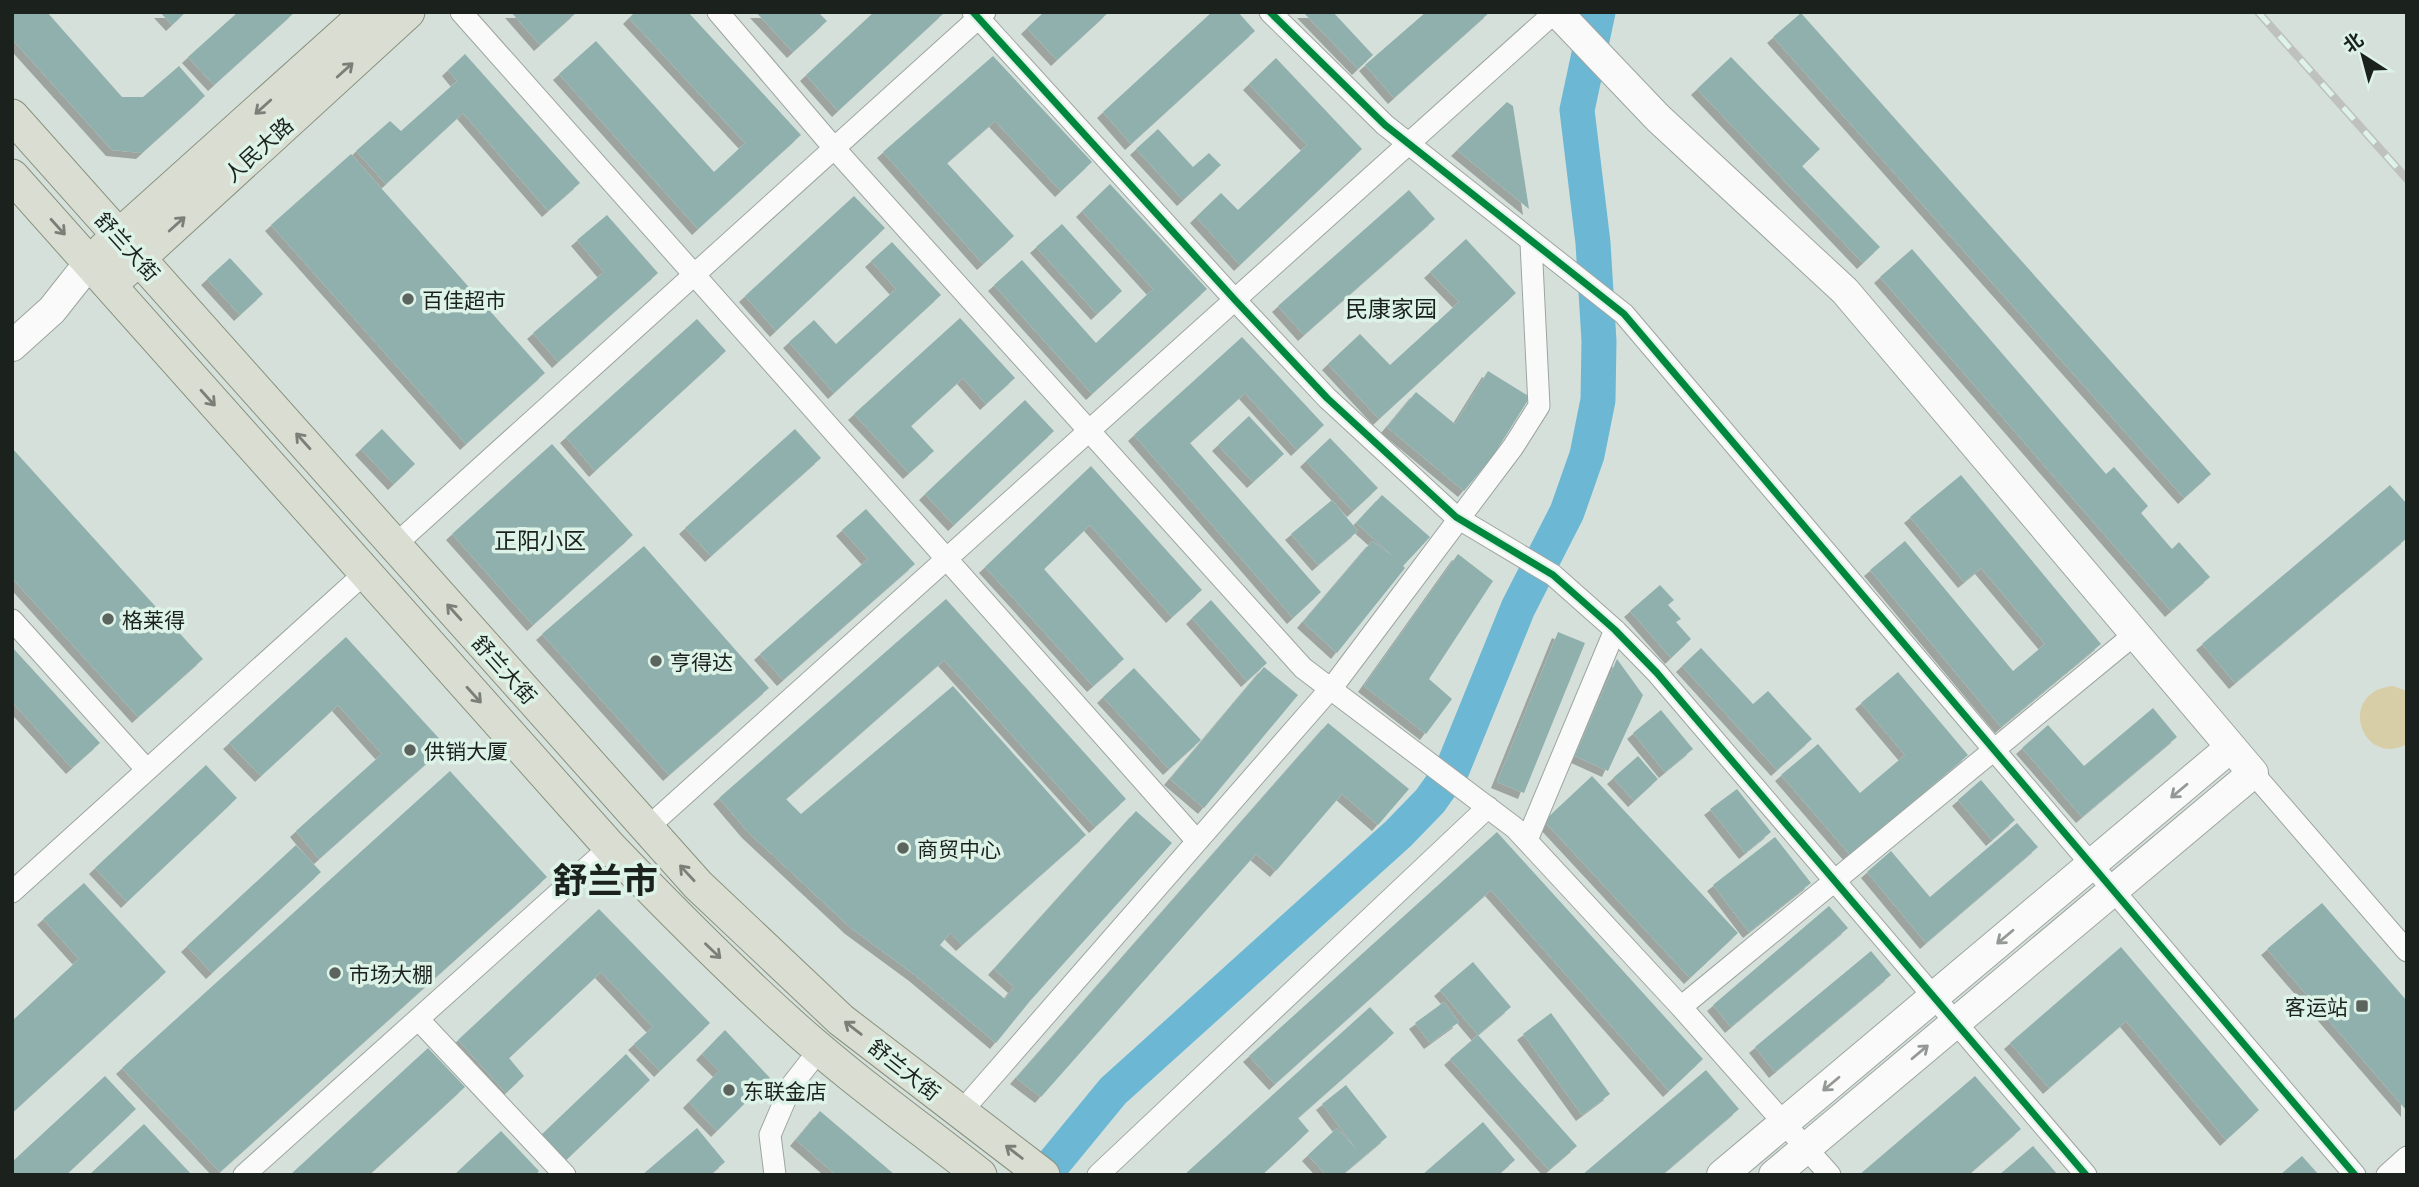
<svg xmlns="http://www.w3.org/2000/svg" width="2419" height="1187" viewBox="0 0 2419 1187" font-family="Lato,'Noto Sans SC',sans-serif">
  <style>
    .green { fill: #d7cea7 }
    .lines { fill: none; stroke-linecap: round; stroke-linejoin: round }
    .river { stroke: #6cb8d4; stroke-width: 35 }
    .building { fill: #90b0ad; filter: url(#shadow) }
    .street-casing { stroke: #9da5a0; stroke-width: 23 }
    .secondary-casing { stroke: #9da5a0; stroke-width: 32 }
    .primary-casing { stroke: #89927f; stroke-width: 35 }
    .street { stroke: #f9faf9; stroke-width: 21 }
    .secondary { stroke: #f9faf9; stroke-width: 30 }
    .primary { stroke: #d9ddd2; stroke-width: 33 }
    .rail-casing { stroke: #bfc1c0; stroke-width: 8 }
    .rail { stroke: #def3e7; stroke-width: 5; stroke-dasharray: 16; stroke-linecap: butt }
    .cycleway-casing { stroke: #def3e7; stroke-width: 11 }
    .cycleway { stroke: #00873e; stroke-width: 7 }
    .oneway { stroke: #7a8078 }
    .oneway2 { stroke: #959996 }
    .poi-dot { fill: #5c6460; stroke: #def3e7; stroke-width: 2.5 }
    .labels { text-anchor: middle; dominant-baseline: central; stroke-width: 7; stroke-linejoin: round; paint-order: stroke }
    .street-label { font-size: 21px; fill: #1b221e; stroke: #def3e7 }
    .poi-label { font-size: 21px; fill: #1b221e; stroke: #def3e7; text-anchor: start }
    .neighbourhood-label { font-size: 23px; fill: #1b221e; stroke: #def3e7 }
    .town-label { font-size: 35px; font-weight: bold; fill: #1b221e; stroke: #def3e7 }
  </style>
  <defs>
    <filter id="shadow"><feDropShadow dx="-6" dy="6" stdDeviation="0" flood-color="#0004"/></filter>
  </defs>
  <rect width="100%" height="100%" fill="#d6e0da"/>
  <path class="green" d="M2393,686L2407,691V744C2362,769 2335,692 2393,686Z"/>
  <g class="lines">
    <path class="river" d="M1044,1175L1113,1091L1398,834L1430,801L1452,770L1518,608L1567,512L1587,455L1598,400L1599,341L1593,243L1577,110L1598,12"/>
  </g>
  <path class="building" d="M12,12H47L122,97H143L179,66L205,96L142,153L112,150L12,39Z
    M160,12H186L172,25Z
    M238,12H295L214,85L188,57Z
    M511,12H577L540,45Z
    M635,12H688L801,135L698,229L559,74L596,41L714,172L745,143L629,18Z
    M756,12H818L827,21L793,52Z
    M874,12H945L838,111L806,75Z
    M1044,12H1109L1057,60L1027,28Z
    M1212,12H1238L1255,31L1131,144L1103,112Z
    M1303,12H1333L1373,55L1358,69Z
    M1426,12H1490L1394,98L1365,65Z
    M1801,13L2211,474L2184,498L1773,37Z
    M465,54L580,183L548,211L463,113L386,184L356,151L390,121L401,131L457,81L448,70Z
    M993,56L1092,162L1061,191L995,121L947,163L1014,236L983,264L883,152Z
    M1731,57L1820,149L1802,166L1880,247L1863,263L1697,89Z
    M1276,58L1362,149L1240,265L1196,217L1221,193L1238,210L1307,145L1249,84Z
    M1507,102L1513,106L1529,209L1457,150Z
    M1158,129L1193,167L1209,153L1221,165L1183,200L1136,149Z
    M351,154L545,373L466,444L271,225Z
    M1110,184L1207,289L1092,394L994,285L1022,260L1096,343L1153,289L1082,211Z
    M1409,190L1435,219L1304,335L1278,306Z
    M854,196L885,228L776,331L745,296Z
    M607,215L658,273L558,362L533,333L604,272L577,240Z
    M1062,224L1122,291L1097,314L1036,247Z
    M1466,239L1516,293L1379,419L1328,364L1360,334L1390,365L1459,302L1430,272Z
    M892,242L941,295L834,393L789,342L814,320L836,344L896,289L871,261Z
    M1912,249L2106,474L2114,467L2148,506L2141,513L2172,549L2179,542L2210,577L2171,611L1880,277Z
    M230,258L263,294L240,315L207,279Z
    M960,318L1015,378L986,404L963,378L911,426L934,451L909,473L854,414Z
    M697,319L726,351L595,471L566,437Z
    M1242,337L1324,425L1297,450L1245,393L1190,443L1321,592L1293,618L1134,435Z
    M1488,371L1530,397L1493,456L1464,491L1387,427L1416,392L1455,424Z
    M1025,400L1054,431L954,525L925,494Z
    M1249,416L1284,454L1253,482L1218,445Z
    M382,429L415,464L394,484L361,449Z
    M795,429L821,458L711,556L685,528Z
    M1330,438L1378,488L1353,511L1306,461Z
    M552,444L633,535L533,625L452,534Z
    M12,448L203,659L138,717L12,578Z
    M1091,466L1202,590L1172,617L1090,525L1044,569L1124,659L1093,686L985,567Z
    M1961,475L2101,644L2001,727L1870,570L1905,541L2013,671L2045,644L1981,568L1964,582L1910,517Z
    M2390,485L2407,504V538L2235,683L2202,644Z
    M1382,495L1430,537L1403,566L1405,568L1337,653L1303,622L1372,541L1394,557L1356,523Z
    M1332,500L1358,531L1318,565L1291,534Z
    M866,509L915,564L783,680L760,654L868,559L842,530Z
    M644,546L769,688L669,775L542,634Z
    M1458,554L1493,581L1429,679L1452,699L1426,734L1364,686Z
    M1660,585L1674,600L1668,605L1681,619L1676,622L1691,639L1671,658L1630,611Z
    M946,599L1126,799L1095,827L944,660L786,799L801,814L953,686L1086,835L962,945L950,933L940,945L1005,999L1014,987L994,969L1136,811L1172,843L1030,1001L996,1043L915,975L851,928L748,832L719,798Z
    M1211,600L1267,663L1247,681L1192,618Z
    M1558,632L1585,643L1524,793L1497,782Z
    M346,637L446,746L319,859L296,831L382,754L338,705L261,776L229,743Z
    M12,647L100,743L72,768L12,702Z
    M1701,648L1753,704L1768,691L1812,739L1777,770L1682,666Z
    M1617,659L1643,695L1608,771L1575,756Z
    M1264,667L1298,695L1204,808L1170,779Z
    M1134,668L1201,740L1169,769L1103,697Z
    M1898,672L1968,755L1850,855L1781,775L1818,744L1860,793L1905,755L1861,703Z
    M2153,708L2177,737L2082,817L2022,748L2048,725L2084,766Z
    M1661,710L1693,749L1665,772L1633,733Z
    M1328,723L1409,789L1378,825L1342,794L1276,871L1256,854L1041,1097L1016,1078Z
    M1638,756L1658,779L1634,801L1613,778Z
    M206,765L237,798L127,902L95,868Z
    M450,771L547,877L220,1172L122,1068Z
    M1592,776L1738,933L1690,978L1544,821Z
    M1981,780L2015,820L1992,840L1958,800Z
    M1737,789L1771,832L1745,853L1710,809Z
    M2017,823L2038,847L1926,943L1867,872L1891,851L1930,897Z
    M1497,832L1703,1059L1669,1091L1491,890L1275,1084L1249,1056Z
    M1775,837L1811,883L1749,932L1713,885Z
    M296,845L321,872L212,973L187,946Z
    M84,883L166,972L12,1113V1021L79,959L43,919Z
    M2322,903L2407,1001V1111L2267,949Z
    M1829,906L1848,928L1731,1027L1713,1005Z
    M599,909L710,1023L660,1071L634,1044L653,1027L601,972L509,1058L524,1076L506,1093L458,1040Z
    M2121,947L2259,1110L2226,1140L2126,1021L2049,1088L2010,1043Z
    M1871,951L1891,975L1775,1072L1755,1047Z
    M1473,962L1511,1007L1478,1035L1440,990Z
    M1444,1002L1459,1022L1430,1043L1415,1023Z
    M1370,1007L1394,1033L1298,1118L1309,1131L1262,1175H1184Z
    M1551,1013L1610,1094L1582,1115L1523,1034Z
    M725,1030L770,1078L717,1131L689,1102L719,1071L702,1054Z
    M1478,1035L1577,1146L1549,1170L1450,1059Z
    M428,1048L465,1087L369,1175H290Z
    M626,1054L650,1080L563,1163L539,1137Z
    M1706,1070L1739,1109L1662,1175H1582Z
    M105,1076L136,1109L66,1175H12V1162Z
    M1975,1076L2021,1129L1968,1175H1859Z
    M1346,1085L1387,1137L1342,1175H1326L1308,1155L1337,1128L1358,1151L1322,1104Z
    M820,1111L895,1175H836L796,1140Z
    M1483,1122L1515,1160L1498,1175H1422Z
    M144,1124L192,1175H89Z
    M697,1128L725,1162L710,1175H642Z
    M501,1131L539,1171L536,1175H454Z
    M2033,1146L2058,1175H1999Z
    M2302,1156L2319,1175H2280Z"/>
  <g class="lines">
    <defs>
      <path id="street" d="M461,12L1197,841
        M718,12L834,148L1303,668L1515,828L1681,1007L1830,1175
        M973,12L1235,300L1327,398L1456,517L1553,575L1615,630L1657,673L2086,1175
        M1270,12L1385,125L1624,314L2355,1175
        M395,545L985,12
        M12,620L147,770
        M2253,773L2407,951
        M646,829L1555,12
        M1527,840L1615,630
        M12,892L365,573
        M1681,1007L2135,634
        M418,1019L565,1175
        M961,1112L1337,681L1513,447L1539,406L1531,243
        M244,1175L610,847
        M775,1175L770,1135L791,1086L820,1049
        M1098,1175L1488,807
        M2387,1175L2407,1157"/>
      <path id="secondary" d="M1557,12L1658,118L1845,291L2253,773L1774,1175
        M12,346L52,310L90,262
        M1722,1175L2231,747"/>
      <path id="primary" d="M12,116L698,885L841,1020L1043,1175
        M12,176L610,847C667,906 724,964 785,1019C846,1075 915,1124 980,1175
        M104,249L368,12
        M123,273L408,12"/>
    </defs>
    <use href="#street" class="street-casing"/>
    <use href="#secondary" class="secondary-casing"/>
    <use href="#primary" class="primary-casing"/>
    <use href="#street" class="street"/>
    <use href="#secondary" class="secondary"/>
    <use href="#primary" class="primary"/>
    <defs>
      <path id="rail" d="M2258,12L2407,179"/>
    </defs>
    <use href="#rail" class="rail-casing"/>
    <use href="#rail" class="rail"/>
    <defs>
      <path id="cycleway" d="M973,12L1235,300L1327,398L1456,517L1553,575L1615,630L1657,673L2086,1175
        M1270,12L1385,125L1624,314L2355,1175"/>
    </defs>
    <use href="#cycleway" class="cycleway-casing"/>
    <use href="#cycleway" class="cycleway"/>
  </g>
  <defs><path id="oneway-shaft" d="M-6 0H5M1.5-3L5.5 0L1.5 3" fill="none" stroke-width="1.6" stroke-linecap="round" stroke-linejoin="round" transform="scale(1.75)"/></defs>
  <g class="oneway">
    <use href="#oneway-shaft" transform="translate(345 70) rotate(-42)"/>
    <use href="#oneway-shaft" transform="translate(263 107) rotate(138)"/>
    <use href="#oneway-shaft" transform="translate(177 224) rotate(-42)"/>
    <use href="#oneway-shaft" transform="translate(58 227) rotate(48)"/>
    <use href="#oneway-shaft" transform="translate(208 398) rotate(48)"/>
    <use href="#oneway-shaft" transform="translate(303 441) rotate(-132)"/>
    <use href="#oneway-shaft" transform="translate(454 612) rotate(-132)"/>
    <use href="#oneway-shaft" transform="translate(474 695) rotate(48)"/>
    <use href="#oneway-shaft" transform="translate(687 873) rotate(-133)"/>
    <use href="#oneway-shaft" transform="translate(713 951) rotate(44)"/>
    <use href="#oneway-shaft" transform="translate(853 1028) rotate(-142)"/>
    <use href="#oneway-shaft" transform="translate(1014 1152) rotate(-142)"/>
  </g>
  <g class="oneway2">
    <use href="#oneway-shaft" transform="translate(2179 791) rotate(140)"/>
    <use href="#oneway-shaft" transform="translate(2005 937) rotate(140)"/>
    <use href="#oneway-shaft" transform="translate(1920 1052) rotate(-40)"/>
    <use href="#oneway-shaft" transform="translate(1831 1084) rotate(140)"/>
  </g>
  <g class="poi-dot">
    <circle cx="408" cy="299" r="7"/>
    <circle cx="108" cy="619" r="7"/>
    <circle cx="656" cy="661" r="7"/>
    <circle cx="410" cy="750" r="7"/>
    <circle cx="903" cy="848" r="7"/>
    <circle cx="335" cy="973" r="7"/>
    <rect x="2355" y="999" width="14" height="14" rx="3.5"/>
    <circle cx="729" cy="1090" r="7"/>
  </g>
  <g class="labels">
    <g class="street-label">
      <text transform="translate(258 149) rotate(-42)">人民大路</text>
      <text transform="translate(128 246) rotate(48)">舒兰大街</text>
      <text transform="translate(505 669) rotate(48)">舒兰大街</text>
      <text transform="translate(905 1069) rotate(38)">舒兰大街</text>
    </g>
    <g class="poi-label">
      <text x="422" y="299">百佳超市</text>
      <text x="122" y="619">格莱得</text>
      <text x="670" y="661">亨得达</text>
      <text x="424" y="750">供销大厦</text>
      <text x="917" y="848">商贸中心</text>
      <text x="349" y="973">市场大棚</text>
      <text x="2348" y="1006" text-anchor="end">客运站</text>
      <text x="743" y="1090">东联金店</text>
    </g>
    <g class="neighbourhood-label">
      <text x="1391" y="308">民康家园</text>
      <text x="540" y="540">正阳小区</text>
    </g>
    <g class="town-label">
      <text x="605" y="879">舒兰市</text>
    </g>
  </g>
  <rect width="2419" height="1187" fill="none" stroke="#1b221e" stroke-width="28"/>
  <g transform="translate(2363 56) rotate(324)" stroke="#def3e7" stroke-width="5" paint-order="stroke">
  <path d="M0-5L12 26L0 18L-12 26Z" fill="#1b221e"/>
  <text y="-10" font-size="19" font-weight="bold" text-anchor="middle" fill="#1b221e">北</text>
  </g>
</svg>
